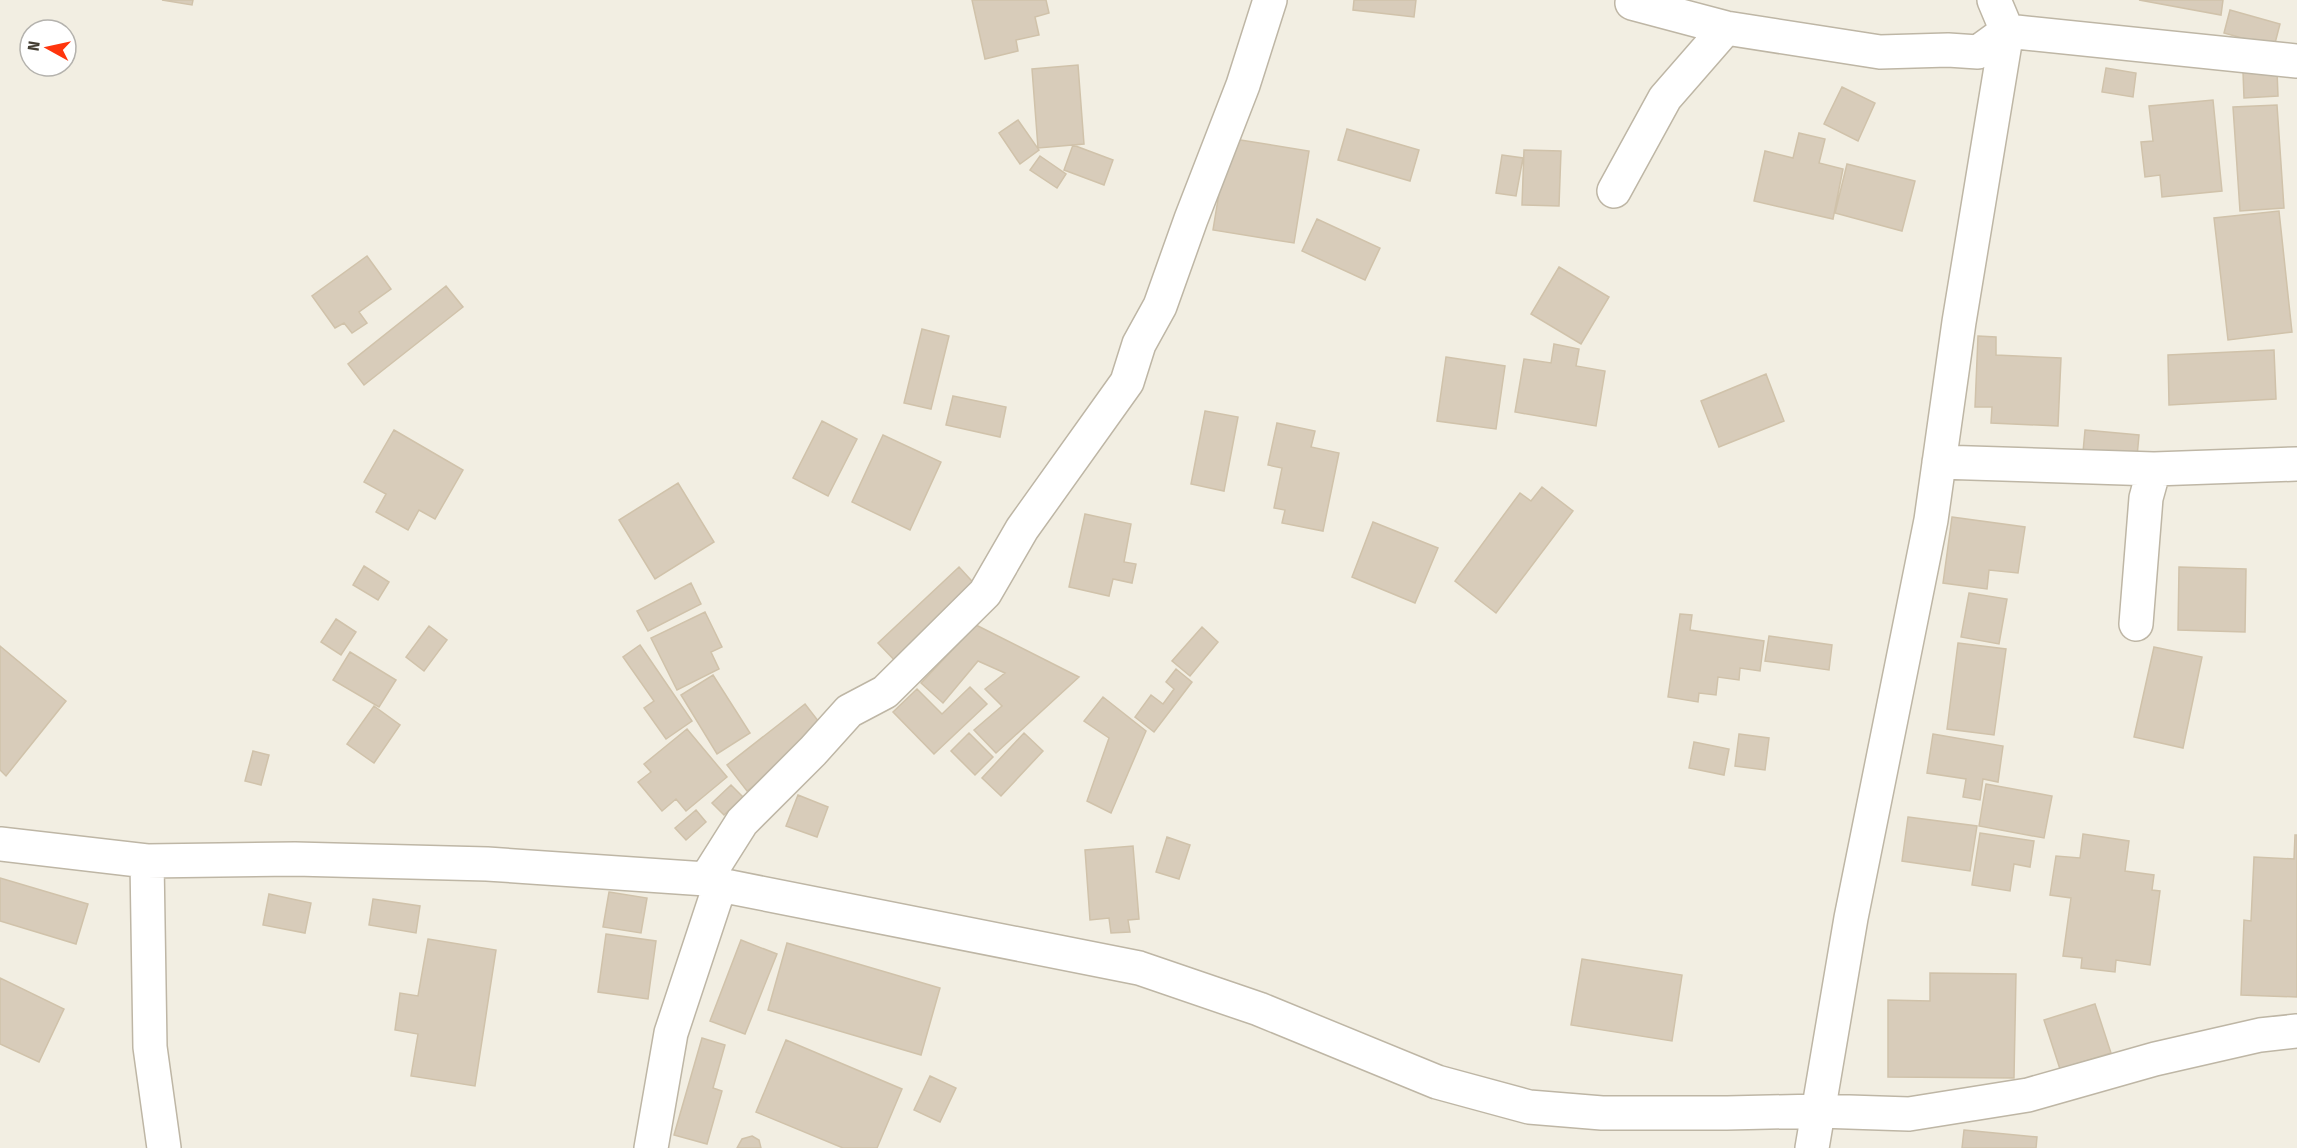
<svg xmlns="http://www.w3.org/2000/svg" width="2297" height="1148" viewBox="0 0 2297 1148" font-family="'Fira Sans Condensed',sans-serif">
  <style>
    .building { fill: #d8ccba; stroke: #d0c2aa; stroke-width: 1.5 }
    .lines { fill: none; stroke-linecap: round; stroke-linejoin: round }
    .minor-casing { stroke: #beb6a5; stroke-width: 36 }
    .minor { stroke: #fff; stroke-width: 33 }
  </style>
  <rect width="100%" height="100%" fill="#f2eee2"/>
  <path class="building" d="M162,0H193L192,5Z
    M972,0H1046L1049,13L1035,17L1039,35L1016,40L1018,51L985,59Z
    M1354,0H1416L1414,17L1353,10Z
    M2139,0H2223L2221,15Z
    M2230,10L2280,24L2274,47L2224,33Z
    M1078,65L1084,144L1038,148L1032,69Z
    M2106,68L2136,73L2133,97L2102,92Z
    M2277,70L2278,96L2244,98L2243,72Z
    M1842,87L1875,103L1858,141L1824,124Z
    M2213,100L2222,191L2162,197L2160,175L2145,177L2141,142L2153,141L2149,106Z
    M2277,105L2284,208L2240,211L2233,107Z
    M1018,120L1039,150L1020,164L999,133Z
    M1347,129L1419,150L1410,181L1338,160Z
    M1799,133L1825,139L1819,163L1843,169L1833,219L1754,201L1765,151L1793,158Z
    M1228,138L1309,151L1294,243L1213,230Z
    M1073,145L1113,160L1104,185L1064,170Z
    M1524,150L1561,151L1559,206L1522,205Z
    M1502,155L1523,158L1516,196L1496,193Z
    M1040,156L1066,174L1057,188L1030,170Z
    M1847,164L1915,181L1902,231L1835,213Z
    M2279,211L2292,332L2228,340L2214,218Z
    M1317,219L1380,248L1365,280L1302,251Z
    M367,256L391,289L359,312L367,323L352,333L344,323L335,328L312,296Z
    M1559,267L1609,297L1581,344L1531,314Z
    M446,286L463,307L364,385L348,364Z
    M922,329L949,336L931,409L904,403Z
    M1978,336L1996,337V355L2061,358L2058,426L1991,423L1992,407H1975Z
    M1554,344L1579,349L1576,366L1605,371L1596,426L1515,412L1524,359L1551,363Z
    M2274,350L2276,399L2169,405L2168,355Z
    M1446,357L1505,366L1496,429L1437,421Z
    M1766,374L1784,421L1719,447L1701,401Z
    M953,396L1006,407L1000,437L946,425Z
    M1205,411L1238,417L1224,491L1191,484Z
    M822,421L857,439L828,496L793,478Z
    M1277,423L1315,431L1311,447L1339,453L1323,531L1282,523L1285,510L1274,508L1282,468L1268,465Z
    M394,430L463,470L435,519L419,510L408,530L376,512L386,494L364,482Z
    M2085,430L2139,435L2137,457L2083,452Z
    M883,435L941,462L910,530L852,502Z
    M678,483L714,542L655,579L619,520Z
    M1542,487L1573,511L1496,613L1455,581L1520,493L1531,501Z
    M1085,514L1131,524L1124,562L1136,564L1132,583L1113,579L1109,596L1069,587Z
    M1952,517L2025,527L2018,573L1989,570L1987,589L1943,583Z
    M1373,522L1438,548L1415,603L1352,577Z
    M364,566L389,582L378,600L353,585Z
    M959,567L980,590L900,666L878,643Z
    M2179,567L2246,569L2245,632L2178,630Z
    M691,583L701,604L648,631L637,611Z
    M1969,593L2007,599L1999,644L1961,637Z
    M705,612L722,647L711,652L719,669L677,690L651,638Z
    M1680,614L1692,615L1690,630L1764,641L1760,671L1740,668L1739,680L1718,677L1716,695L1699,693L1698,702L1668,697Z
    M336,619L356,632L341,655L321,642Z
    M976,625L1079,677L996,753L974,730L1002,706L985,689L1005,673L978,661L943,703L921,683Z
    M429,626L447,640L424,671L406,657Z
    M1202,627L1218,642L1190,676L1172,661Z
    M1769,636L1832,645L1829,670L1765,661Z
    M1958,643L2006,649L1994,735L1947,729Z
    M640,645L692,721L666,739L644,708L654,701L623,657Z
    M0,646L66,701L6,776L0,770Z
    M2154,647L2202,657L2183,748L2134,737Z
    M350,652L396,680L379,707L333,680Z
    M1176,669L1192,682L1154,732L1135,717L1151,695L1163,704L1174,689L1166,682Z
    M713,675L750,733L717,754L681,695Z
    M970,687L987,704L934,754L893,712L917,689L942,714Z
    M1103,697L1146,731L1111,813L1087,801L1109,738L1084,721Z
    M805,704L826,731L747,791L727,765Z
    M374,706L400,725L374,763L347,744Z
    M687,729L727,777L686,811L676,799L662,811L638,782L651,772L644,764Z
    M969,733L993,757L975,775L951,751Z
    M1024,733L1043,751L1001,796L982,778Z
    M1739,734L1769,738L1765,770L1735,766Z
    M1933,734L2003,746L1998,782L1983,779L1980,800L1963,797L1966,779L1927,773Z
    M1694,742L1729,749L1724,775L1689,768Z
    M253,751L269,755L261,785L245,781Z
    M1986,784L2052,796L2044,838L1979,826Z
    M731,785L743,797L724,815L712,803Z
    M798,795L828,807L817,837L786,826Z
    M696,810L706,822L686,840L675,828Z
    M1908,817L1977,826L1970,871L1902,861Z
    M1980,833L2034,841L2030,867L2014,864L2010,891L1972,885Z
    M2083,834L2129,841L2125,871L2154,875L2152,890L2160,891L2150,965L2116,960L2115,972L2081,968L2082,958L2063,956L2071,898L2050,895L2056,856L2080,858Z
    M2295,835H2297V997L2241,995L2244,920L2251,921L2254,857L2294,859Z
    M1167,837L1190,845L1179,879L1156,872Z
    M1133,846L1139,919L1128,920L1130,932L1111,933L1109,918L1090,920L1085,850Z
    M0,878L88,904L76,944L0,921Z
    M609,892L647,898L641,933L603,927Z
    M269,894L311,903L305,933L263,925Z
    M373,899L420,906L416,933L369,925Z
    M606,934L656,941L648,999L598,992Z
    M428,939L496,950L475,1086L411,1076L418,1034L395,1030L400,993L418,996Z
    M741,940L777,954L745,1034L710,1021Z
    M787,943L940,988L921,1055L768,1010Z
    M1582,959L1682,975L1672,1041L1571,1025Z
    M1930,973L2016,974L2014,1078L1888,1077V1000L1930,1001Z
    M0,978L64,1009L39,1062L0,1044Z
    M2095,1004L2111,1053L2060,1069L2044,1020Z
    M702,1038L725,1045L713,1088L722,1091L707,1144L674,1135Z
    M786,1040L902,1089L877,1148H843L756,1112Z
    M930,1076L956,1088L940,1122L914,1110Z
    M1964,1130L2037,1137L2036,1148H1962Z
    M752,1136L759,1140L761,1148H737L742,1139Z"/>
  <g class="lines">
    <defs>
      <path id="minor" d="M1994,0L2007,31L2297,61
        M1632,3L1726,28L1880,52L1948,50L1978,52L2007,31L1959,322L1931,520L1851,918L1812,1148
        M1614,191L1665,98L1726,28
        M1939,462L2154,469L2146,498L2136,624
        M2154,469L2297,464
        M0,844L147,861L295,859L487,864L706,879L720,885L1139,968L1259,1009L1437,1082L1529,1107L1602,1113H1727L1819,1111L1909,1114L2028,1095L2155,1059L2260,1035L2297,1031
        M147,861L150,1047L164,1148
        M706,879L742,822L813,751L849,711L885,692L985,593L1022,529L1127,382L1139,344L1160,306L1191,219L1243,85L1270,0
        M651,1148L671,1033L720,885"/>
    </defs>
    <use href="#minor" class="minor-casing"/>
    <use href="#minor" class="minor"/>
  </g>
  <g transform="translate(48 48) rotate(278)"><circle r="28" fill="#ffffff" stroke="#b4b2ad" stroke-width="1.5"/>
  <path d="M0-4.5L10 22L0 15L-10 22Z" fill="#ff350d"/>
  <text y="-9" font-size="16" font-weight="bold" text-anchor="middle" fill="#443e33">N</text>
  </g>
</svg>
